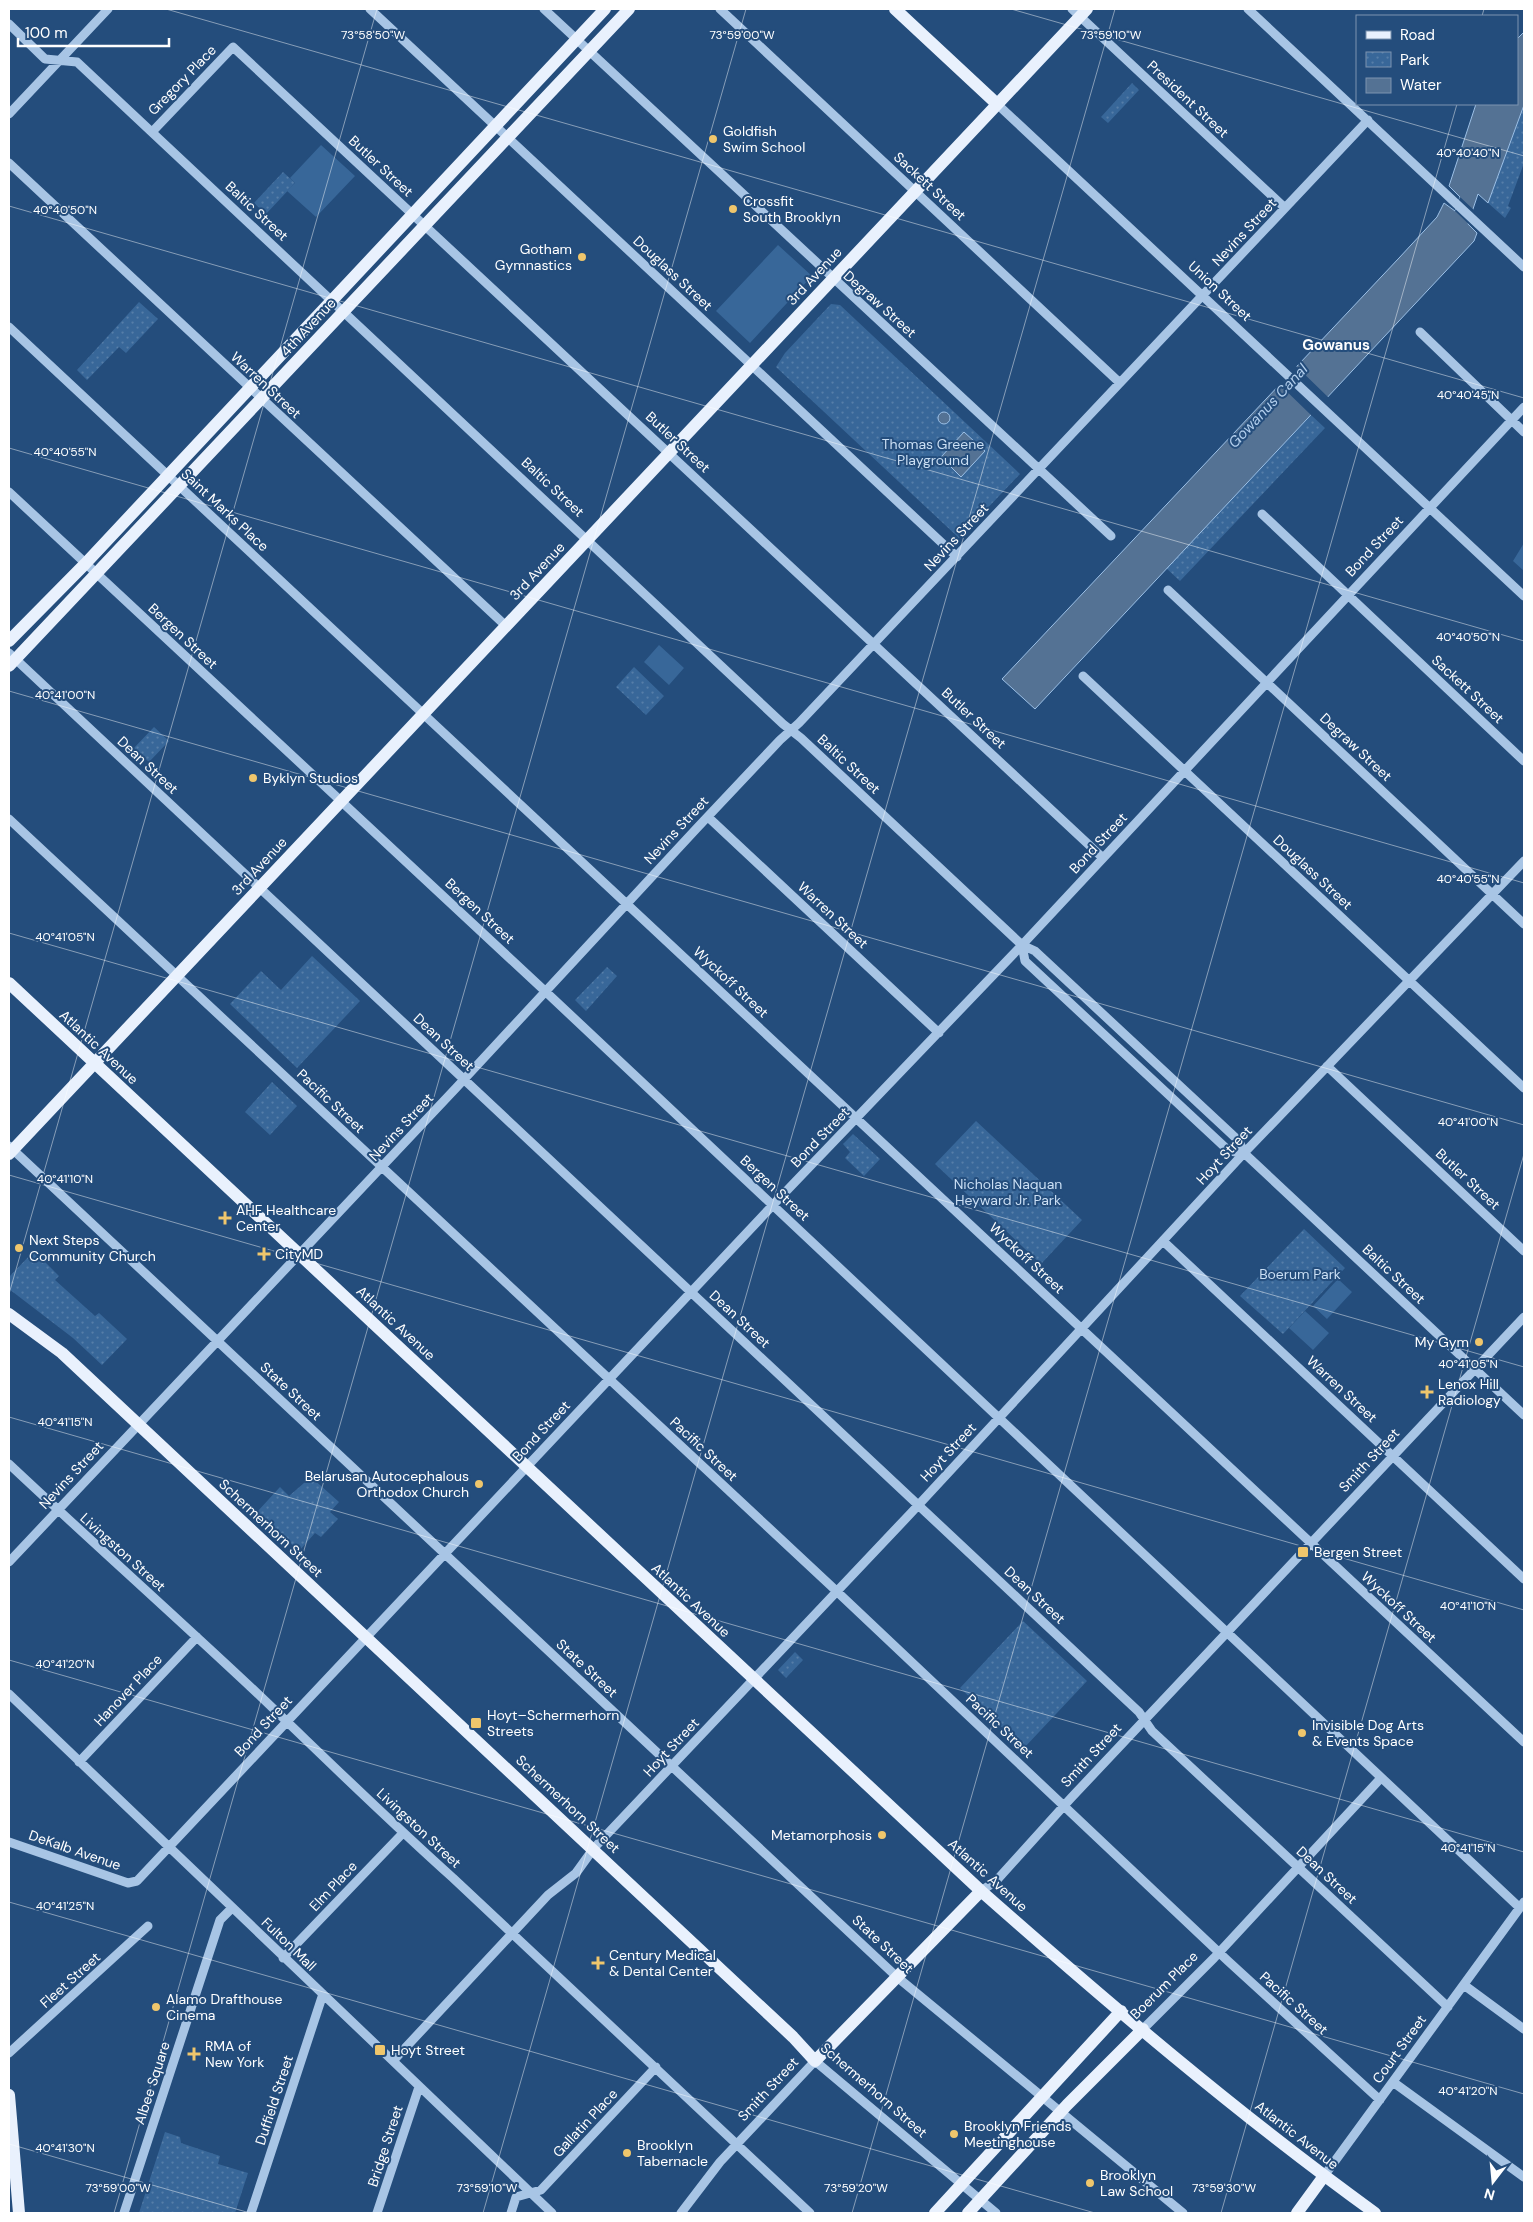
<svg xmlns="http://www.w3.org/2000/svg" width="1533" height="2222" viewBox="0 0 1533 2222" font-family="'DM Sans',sans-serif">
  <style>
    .grass { fill: #386799 }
    .park { fill: url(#park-dots) }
    .water { fill: #547294; stroke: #9cc0e6 }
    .pier { fill: #244d7c }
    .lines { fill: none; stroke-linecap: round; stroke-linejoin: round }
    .minor { stroke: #a8c5e5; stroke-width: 9 }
    .major { stroke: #e9f1fd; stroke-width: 12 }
    .ticks { fill: none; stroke: #fff; stroke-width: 1; stroke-opacity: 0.45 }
    .poi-dot { fill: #efc66c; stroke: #244d7c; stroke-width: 2 }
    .labels { text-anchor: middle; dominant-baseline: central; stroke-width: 4; stroke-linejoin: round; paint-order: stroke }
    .street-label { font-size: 14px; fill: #fff; stroke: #244d7c }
    .poi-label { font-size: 14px; fill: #fff; stroke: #244d7c; text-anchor: start }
    .park-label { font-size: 14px; fill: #cbdff4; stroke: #244d7c }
    .neighbourhood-label { font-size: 15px; font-weight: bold; fill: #fff; stroke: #244d7c }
    .water-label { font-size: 15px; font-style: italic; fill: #b3cfed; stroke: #244d7c }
    .ticks-label { font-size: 12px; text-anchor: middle; fill: #fff; stroke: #244d7c; stroke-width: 4; stroke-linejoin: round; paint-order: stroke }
  </style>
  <defs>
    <pattern id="park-dots" width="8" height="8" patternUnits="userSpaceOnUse" patternTransform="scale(1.25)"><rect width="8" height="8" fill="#386799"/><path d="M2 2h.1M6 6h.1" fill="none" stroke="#567ea8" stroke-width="1.8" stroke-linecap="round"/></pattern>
  </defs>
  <rect width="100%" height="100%" fill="#244d7c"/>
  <path class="grass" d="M321,145L355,176L316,217L287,191L295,183L290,178Z
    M778,245L812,276L750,343L716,311Z
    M1524,543V571L1513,561Z
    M659,645L684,668L669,685L644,662Z
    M1338,1279L1352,1292L1327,1319L1313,1306Z
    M1305,1311L1329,1333L1313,1350L1289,1328Z"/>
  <path class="park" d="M1132,83L1139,90L1108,123L1101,117Z
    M1524,105V163L1508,206L1511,208L1505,218L1488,203Z
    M283,172L295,183L266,214L254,203Z
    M139,302L158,319L126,353L119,347L87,380L77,370Z
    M831,304L840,305L1020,474L959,538L776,367L785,353Z
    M1311,415L1325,428L1180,581L1166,568Z
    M634,667L664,696L646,715L616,687Z
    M154,727L169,741L149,762L134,748Z
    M312,956L360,1001L297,1068L230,1004L261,971L281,990Z
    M607,967L617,976L586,1011L575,1000Z
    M272,1082L297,1106L270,1135L245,1112Z
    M976,1121L1082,1220L1041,1264L935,1164Z
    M853,1134L880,1159L864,1176L845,1158L850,1152L843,1144Z
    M1304,1229L1345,1268L1283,1334L1240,1296Z
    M34,1251L59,1276L55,1280L95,1316L99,1313L127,1339L102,1365L73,1338L9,1289V1277Z
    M311,1477L339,1502L330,1512L338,1519L321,1537L315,1533L299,1551L257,1512L280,1487L289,1496Z
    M1023,1621L1087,1681L1024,1748L960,1688Z
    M795,1652L803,1660L786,1678L778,1670Z
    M165,2132L180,2137L181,2143L220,2156L218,2164L248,2173L235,2213H139Z"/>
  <path class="water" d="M1524,32V105L1488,203L1478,194L1468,224L1477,233L1474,241L1035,709L1002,679L1399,258L1437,217L1444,203L1455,211L1460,197L1449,186L1476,104H1517V39Z
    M938 418a6 6 0 1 1 12 0a6 6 0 1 1-12 0Z
    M964,432L985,451L961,477L941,457Z"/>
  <path class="pier" d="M1460,197L1475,211L1471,223L1479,234L1455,211Z
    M1295,365L1329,398L1312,416L1278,383Z"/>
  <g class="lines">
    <path class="minor" d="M370,9L957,557
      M544,9L1111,536
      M720,9L1120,383
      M1072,9L1285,208
      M1248,9L1524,267
      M9,24L45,59L77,62L783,724L801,738L1022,945L1035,951L1239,1141L1244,1153L1524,1415
      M997,104L1524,596
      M9,114L108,9
      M152,132L233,47L1103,858
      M9,163L506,626
      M9,327L1524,1742
      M1420,332L1524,432
      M9,492L546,992L1520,1908
      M1262,514L1524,761
      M1168,590L1524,924
      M9,653L1139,1712L1152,1731L1448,2007
      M1083,676L1524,1088
      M708,817L939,1033
      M9,819L830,1585L1228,1961L1380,2100
      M1022,945L1025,961L1229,1151L1244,1153
      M1327,1066L1524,1251
      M9,1146L897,1977L1183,2213
      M1163,1241L1524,1579
      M9,1464C91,1541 175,1616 257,1693C322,1755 386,1818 453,1878L810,2213
      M9,1562L456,1088L697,828L780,740L799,723L1368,120
      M9,1694L552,2213
      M79,1762L197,1637
      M9,1842L128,1883L137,1881L773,1205L1022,945L1524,407
      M981,1891L996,1881L1071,1798L1524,1317
      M283,1958L403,1833
      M1464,1985L1524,2029
      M1143,2029L1214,1958L1381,1778
      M9,2053L148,1926
      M393,2061L548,1895L576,1873L594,1848L911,1513L1244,1153L1524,861
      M1393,2082L1524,2177
      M1324,2176L1524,1902
      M124,2213L220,1920L232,1908
      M251,2213L323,1994
      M377,2213L419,2087
      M511,2213L516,2197L541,2190L656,2067
      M681,2213L720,2162L815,2061L996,2213"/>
    <path class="major" d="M895,9L997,104
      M9,641L85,564L605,9
      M9,666L629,9
      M9,983L981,1891C1108,2003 1238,2114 1375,2213
      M9,1154L1087,9
      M9,1314L62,1353L793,2037L815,2061L981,1891
      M9,2095L19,2213
      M935,2213L1121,2011
      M968,2213L1067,2105L1143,2029
      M1297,2213L1324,2176"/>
  </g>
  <path class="ticks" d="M166,9L1524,398M1011,9L1524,156M1482,16L1484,9M9,206L1524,641M9,448L1524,883M9,691L1524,1125M9,933L1524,1367M9,1175L1524,1610M9,1294L377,9M9,1417L1524,1852M9,1660L1524,2094M9,1902L1095,2213M9,2144L250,2213M114,2213L746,9M483,2213L1115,9M852,2213L1457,104M1221,2213L1524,1154"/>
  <g class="poi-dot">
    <circle cx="713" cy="139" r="5"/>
    <circle cx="733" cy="209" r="5"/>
    <circle cx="582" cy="257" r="5"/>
    <circle cx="253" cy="778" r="5"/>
    <path d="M222.5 1210.5h5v5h5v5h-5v5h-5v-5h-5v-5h5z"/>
    <circle cx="19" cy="1248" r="5"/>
    <path d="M261.5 1246.5h5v5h5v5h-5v5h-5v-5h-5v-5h5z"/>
    <circle cx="1479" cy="1342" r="5"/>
    <path d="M1424.5 1384.5h5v5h5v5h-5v5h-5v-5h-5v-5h5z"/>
    <circle cx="479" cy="1484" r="5"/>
    <rect x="1297" y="1546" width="12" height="12" rx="2.5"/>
    <rect x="470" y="1717" width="12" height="12" rx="2.5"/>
    <circle cx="1302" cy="1733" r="5"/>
    <circle cx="882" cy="1835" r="5"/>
    <path d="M595.5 1955.5h5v5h5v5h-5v5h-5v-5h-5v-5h5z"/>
    <circle cx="156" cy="2007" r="5"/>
    <rect x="374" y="2044" width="12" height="12" rx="2.5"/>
    <path d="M191.5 2046.5h5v5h5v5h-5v5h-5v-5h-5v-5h5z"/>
    <circle cx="954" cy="2134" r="5"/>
    <circle cx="627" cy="2153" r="5"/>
    <circle cx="1090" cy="2183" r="5"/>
  </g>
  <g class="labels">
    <g class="street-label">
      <text transform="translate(182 80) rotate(-46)">Gregory Place</text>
      <text transform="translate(1188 99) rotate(43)">President Street</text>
      <text transform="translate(381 166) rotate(43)">Butler Street</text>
      <text transform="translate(930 186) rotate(43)">Sackett Street</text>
      <text transform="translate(257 211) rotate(43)">Baltic Street</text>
      <text transform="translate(1244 232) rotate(-47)">Nevins Street</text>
      <text transform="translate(673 273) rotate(43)">Douglass Street</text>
      <text transform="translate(814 276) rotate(-47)">3rd Avenue</text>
      <text transform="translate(1220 291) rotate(43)">Union Street</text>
      <text transform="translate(880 304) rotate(42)">Degraw Street</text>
      <text transform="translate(308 327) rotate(-47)">4th Avenue</text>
      <text transform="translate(266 385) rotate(43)">Warren Street</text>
      <text transform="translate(678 442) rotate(43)">Butler Street</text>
      <text transform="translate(553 487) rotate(43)">Baltic Street</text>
      <text transform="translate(225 510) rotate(43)">Saint Marks Place</text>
      <text transform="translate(956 537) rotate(-47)">Nevins Street</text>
      <text transform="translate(1374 546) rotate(-47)">Bond Street</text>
      <text transform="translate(537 571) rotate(-47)">3rd Avenue</text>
      <text transform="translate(183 636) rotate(43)">Bergen Street</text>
      <text transform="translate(1468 689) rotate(43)">Sackett Street</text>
      <text transform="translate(974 718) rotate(43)">Butler Street</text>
      <text transform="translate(1356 747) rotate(43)">Degraw Street</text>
      <text transform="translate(849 764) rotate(43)">Baltic Street</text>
      <text transform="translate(148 765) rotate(43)">Dean Street</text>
      <text transform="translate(676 830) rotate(-47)">Nevins Street</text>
      <text transform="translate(1098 843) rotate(-47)">Bond Street</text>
      <text transform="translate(259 866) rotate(-47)">3rd Avenue</text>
      <text transform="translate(1313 872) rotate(43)">Douglass Street</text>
      <text transform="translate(480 911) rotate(43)">Bergen Street</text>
      <text transform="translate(833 915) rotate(43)">Warren Street</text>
      <text transform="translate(731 982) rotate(43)">Wyckoff Street</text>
      <text transform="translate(444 1042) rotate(43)">Dean Street</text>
      <text transform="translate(99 1047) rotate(43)">Atlantic Avenue</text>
      <text transform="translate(331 1101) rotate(43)">Pacific Street</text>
      <text transform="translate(401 1127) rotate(-47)">Nevins Street</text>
      <text transform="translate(820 1137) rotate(-46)">Bond Street</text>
      <text transform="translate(1224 1155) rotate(-47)">Hoyt Street</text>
      <text transform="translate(1468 1179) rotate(43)">Butler Street</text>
      <text transform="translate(775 1188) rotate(43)">Bergen Street</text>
      <text transform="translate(1027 1258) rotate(43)">Wyckoff Street</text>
      <text transform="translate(1394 1274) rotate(43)">Baltic Street</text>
      <text transform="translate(740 1319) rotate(43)">Dean Street</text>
      <text transform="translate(396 1323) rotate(43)">Atlantic Avenue</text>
      <text transform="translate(1342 1389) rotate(43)">Warren Street</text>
      <text transform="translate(291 1391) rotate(43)">State Street</text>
      <text transform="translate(541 1431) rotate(-47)">Bond Street</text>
      <text transform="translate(704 1449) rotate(43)">Pacific Street</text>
      <text transform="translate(948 1452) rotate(-47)">Hoyt Street</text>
      <text transform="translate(1369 1460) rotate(-47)">Smith Street</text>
      <text transform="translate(71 1475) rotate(-47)">Nevins Street</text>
      <text transform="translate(271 1528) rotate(43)">Schermerhorn Street</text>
      <text transform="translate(123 1552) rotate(42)">Livingston Street</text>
      <text transform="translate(1035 1595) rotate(43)">Dean Street</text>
      <text transform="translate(691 1600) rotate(43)">Atlantic Avenue</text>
      <text transform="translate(1399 1607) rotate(43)">Wyckoff Street</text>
      <text transform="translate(587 1668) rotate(43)">State Street</text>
      <text transform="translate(128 1690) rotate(-47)">Hanover Place</text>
      <text transform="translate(263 1726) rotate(-47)">Bond Street</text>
      <text transform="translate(1000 1726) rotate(43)">Pacific Street</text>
      <text transform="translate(671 1747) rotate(-47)">Hoyt Street</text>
      <text transform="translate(1091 1755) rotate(-47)">Smith Street</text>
      <text transform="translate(568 1804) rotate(43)">Schermerhorn Street</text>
      <text transform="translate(419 1828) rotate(43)">Livingston Street</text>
      <text transform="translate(75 1850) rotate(19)">DeKalb Avenue</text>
      <text transform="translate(988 1875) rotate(42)">Atlantic Avenue</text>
      <text transform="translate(1327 1875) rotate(43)">Dean Street</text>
      <text transform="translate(333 1886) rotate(-47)">Elm Place</text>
      <text transform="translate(289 1944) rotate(44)">Fulton Mall</text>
      <text transform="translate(883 1944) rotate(43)">State Street</text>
      <text transform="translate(70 1980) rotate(-42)">Fleet Street</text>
      <text transform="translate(1164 1985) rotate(-45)">Boerum Place</text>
      <text transform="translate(1294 2003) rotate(42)">Pacific Street</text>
      <text transform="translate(1399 2049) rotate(-54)">Court Street</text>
      <text transform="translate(152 2083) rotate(-72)">Albee Square</text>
      <text transform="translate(768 2089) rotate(-47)">Smith Street</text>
      <text transform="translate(874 2090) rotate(41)">Schermerhorn Street</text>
      <text transform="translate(274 2100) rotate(-72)">Duffield Street</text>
      <text transform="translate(585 2123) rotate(-47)">Gallatin Place</text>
      <text transform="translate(1297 2135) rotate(38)">Atlantic Avenue</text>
      <text transform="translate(385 2146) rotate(-72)">Bridge Street</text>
    </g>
    <g class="poi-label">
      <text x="723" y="131">Goldfish<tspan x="723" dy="16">Swim School</tspan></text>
      <text x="743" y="201">Crossfit<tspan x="743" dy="16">South Brooklyn</tspan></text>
      <text x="572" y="249" text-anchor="end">Gotham<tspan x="572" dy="16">Gymnastics</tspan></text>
      <text x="263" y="778">Byklyn Studios</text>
      <text x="236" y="1210">AHF Healthcare<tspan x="236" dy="16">Center</tspan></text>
      <text x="29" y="1240">Next Steps<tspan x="29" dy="16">Community Church</tspan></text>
      <text x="275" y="1254">CityMD</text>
      <text x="1469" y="1342" text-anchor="end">My Gym</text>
      <text x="1438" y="1384">Lenox Hill<tspan x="1438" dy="16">Radiology</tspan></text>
      <text x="469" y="1476" text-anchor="end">Belarusan Autocephalous<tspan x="469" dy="16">Orthodox Church</tspan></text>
      <text x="1314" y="1552">Bergen Street</text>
      <text x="487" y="1715">Hoyt–Schermerhorn<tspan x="487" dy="16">Streets</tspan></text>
      <text x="1312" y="1725">Invisible Dog Arts<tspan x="1312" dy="16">&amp; Events Space</tspan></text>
      <text x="872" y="1835" text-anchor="end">Metamorphosis</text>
      <text x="609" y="1955">Century Medical<tspan x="609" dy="16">&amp; Dental Center</tspan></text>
      <text x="166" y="1999">Alamo Drafthouse<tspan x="166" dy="16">Cinema</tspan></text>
      <text x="205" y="2046">RMA of<tspan x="205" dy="16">New York</tspan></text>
      <text x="391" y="2050">Hoyt Street</text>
      <text x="964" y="2126">Brooklyn Friends<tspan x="964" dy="16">Meetinghouse</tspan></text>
      <text x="637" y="2145">Brooklyn<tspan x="637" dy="16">Tabernacle</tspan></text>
      <text x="1100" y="2175">Brooklyn<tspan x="1100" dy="16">Law School</tspan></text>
    </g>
    <g class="park-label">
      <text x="933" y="444">Thomas Greene<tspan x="933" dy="16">Playground</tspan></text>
      <text x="1008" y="1184">Nicholas Naquan<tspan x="1008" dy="16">Heyward Jr. Park</tspan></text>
      <text x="1300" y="1274">Boerum Park</text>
    </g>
    <g class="neighbourhood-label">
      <text x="1336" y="345">Gowanus</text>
    </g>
    <g class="water-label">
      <text transform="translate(1268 406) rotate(-47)">Gowanus Canal</text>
    </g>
  </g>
  <g class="ticks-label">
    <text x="373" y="39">73°58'50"W</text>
    <text x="742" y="39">73°59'00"W</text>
    <text x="1111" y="39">73°59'10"W</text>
    <text x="1468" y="157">40°40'40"N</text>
    <text x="65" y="214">40°40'50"N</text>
    <text x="1468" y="399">40°40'45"N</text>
    <text x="65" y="456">40°40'55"N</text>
    <text x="1468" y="641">40°40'50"N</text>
    <text x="65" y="699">40°41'00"N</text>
    <text x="1468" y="883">40°40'55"N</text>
    <text x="65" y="941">40°41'05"N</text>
    <text x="1468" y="1126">40°41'00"N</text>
    <text x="65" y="1183">40°41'10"N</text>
    <text x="1468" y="1368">40°41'05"N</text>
    <text x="65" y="1426">40°41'15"N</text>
    <text x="1468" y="1610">40°41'10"N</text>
    <text x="65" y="1668">40°41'20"N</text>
    <text x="1468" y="1852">40°41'15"N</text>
    <text x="65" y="1910">40°41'25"N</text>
    <text x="1468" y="2095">40°41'20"N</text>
    <text x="65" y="2152">40°41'30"N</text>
    <text x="118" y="2192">73°59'00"W</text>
    <text x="487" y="2192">73°59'10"W</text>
    <text x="856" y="2192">73°59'20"W</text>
    <text x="1224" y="2192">73°59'30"W</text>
  </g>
  <rect width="1533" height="2222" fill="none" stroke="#ffffff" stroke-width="20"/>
  <rect x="1356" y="15" width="162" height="90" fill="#244d7c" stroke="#7c94b0"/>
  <rect x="1366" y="31" width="25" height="8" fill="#e9f1fd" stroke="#7c94b0"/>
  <text x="1400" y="40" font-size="15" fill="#ffffff">Road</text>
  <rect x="1366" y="52" width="25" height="15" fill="url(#park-dots)" stroke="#7c94b0"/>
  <text x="1400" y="65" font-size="15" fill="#ffffff">Park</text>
  <rect x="1366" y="78" width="25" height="15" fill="#547294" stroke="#7c94b0"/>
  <text x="1400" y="90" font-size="15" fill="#ffffff">Water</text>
  <g transform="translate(1493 2182) rotate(196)" stroke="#244d7c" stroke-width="4" paint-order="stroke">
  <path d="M0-4L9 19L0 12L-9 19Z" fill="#ffffff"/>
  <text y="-8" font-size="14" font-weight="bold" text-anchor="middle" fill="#ffffff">N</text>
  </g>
  <path d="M18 38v8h151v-8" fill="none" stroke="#ffffff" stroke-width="2.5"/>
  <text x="25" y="38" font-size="15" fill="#ffffff" stroke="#244d7c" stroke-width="4" paint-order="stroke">100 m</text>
</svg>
